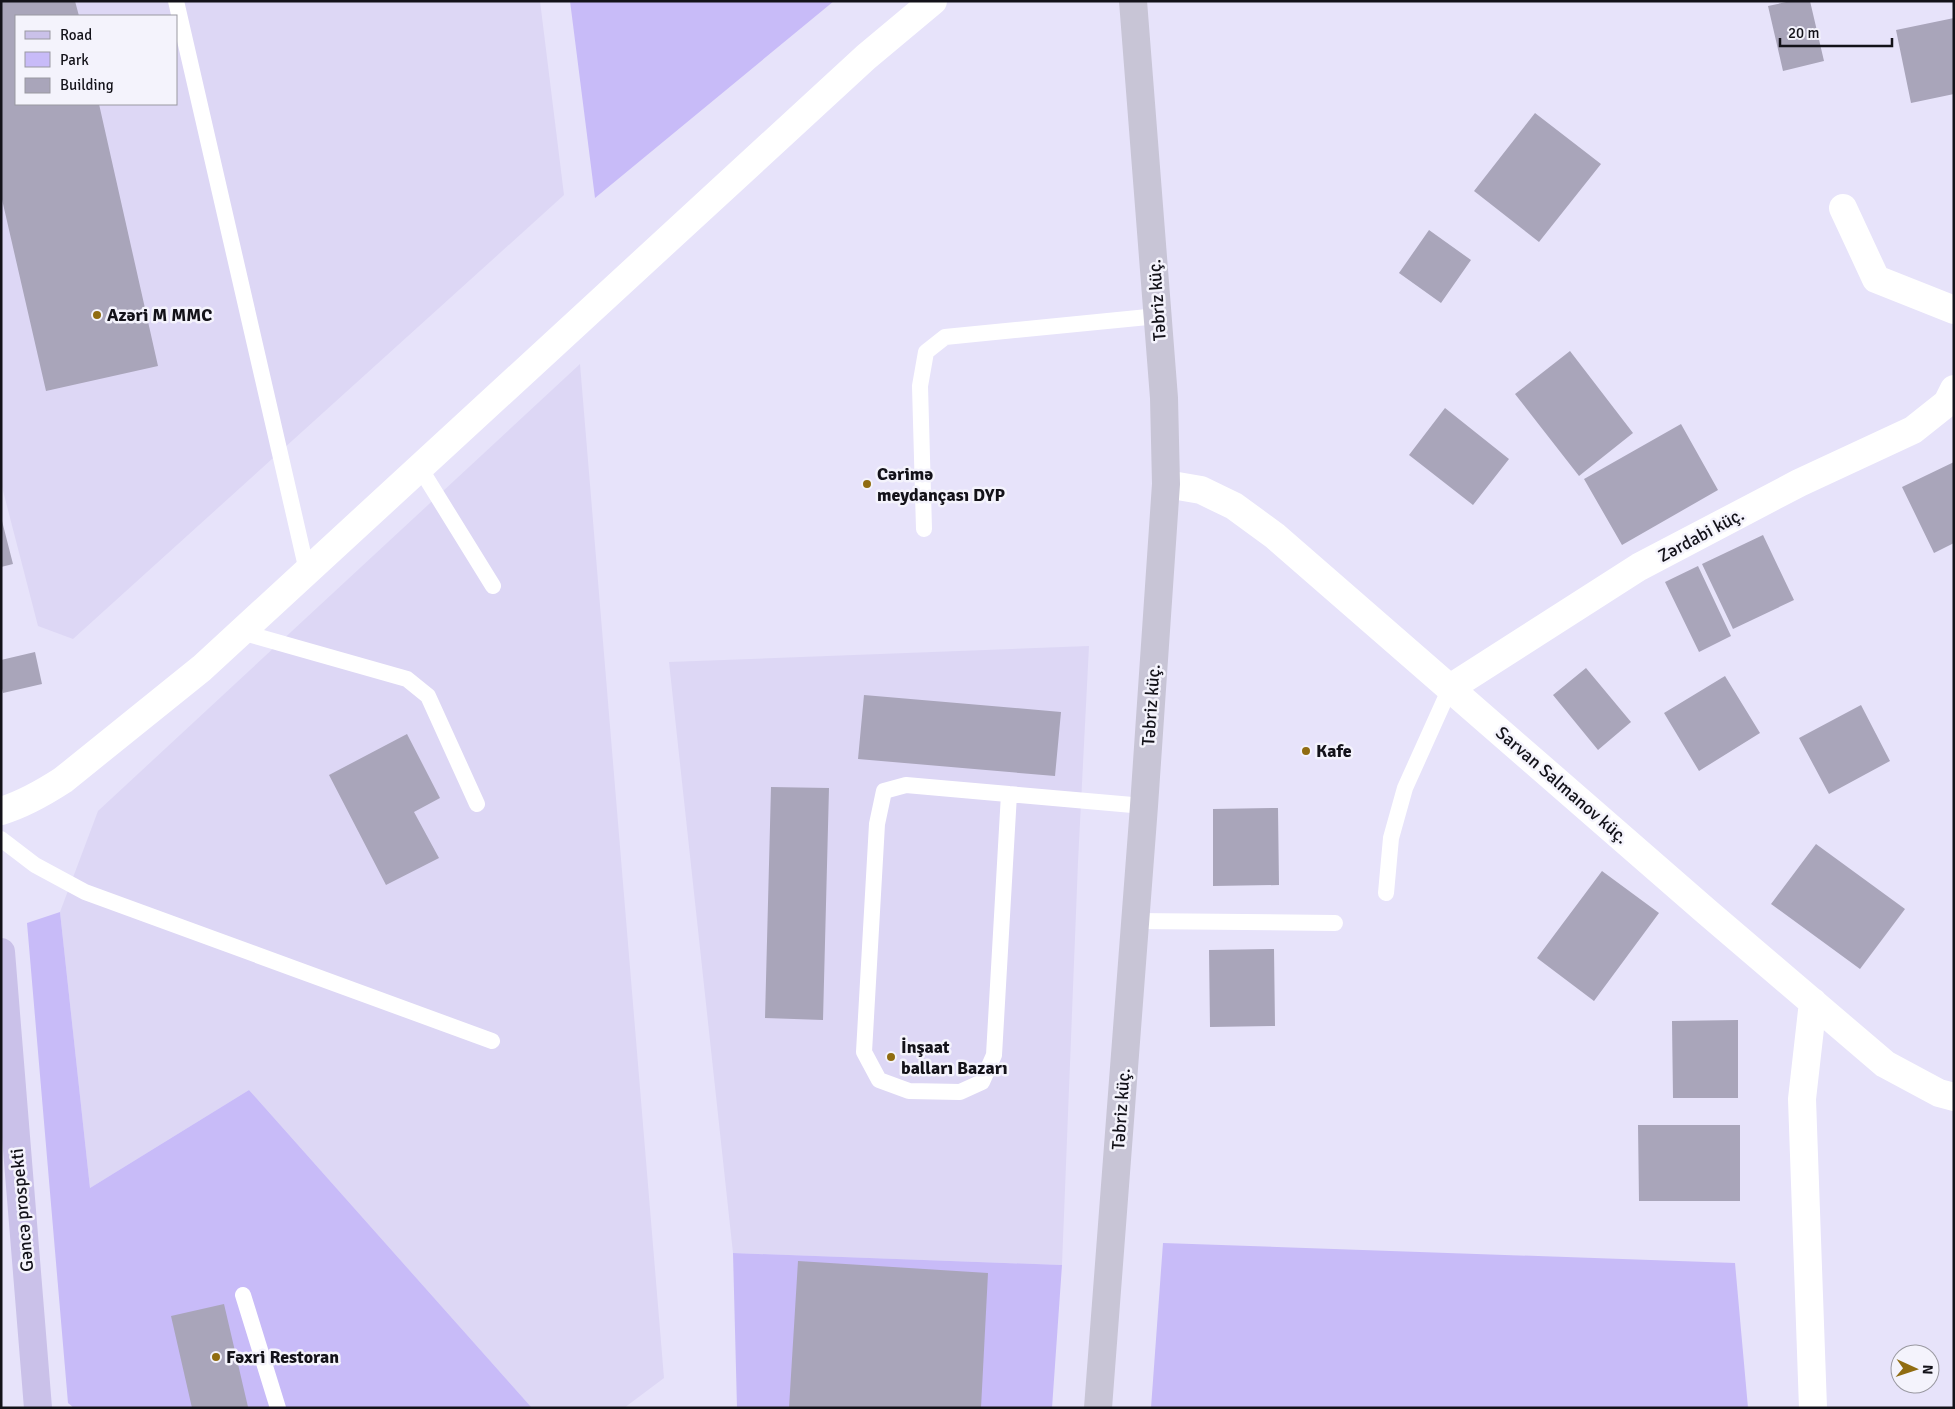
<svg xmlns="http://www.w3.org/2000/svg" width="1955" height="1409" viewBox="0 0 1955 1409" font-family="Signika,sans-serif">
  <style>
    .built { fill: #ddd7f5; fill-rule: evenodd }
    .green { fill: #c8bbf8 }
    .building { fill: #a9a5ba }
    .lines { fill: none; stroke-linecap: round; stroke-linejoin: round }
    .service { stroke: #fff; stroke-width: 16 }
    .minor { stroke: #fff; stroke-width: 28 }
    .tertiary { stroke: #fff; stroke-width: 28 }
    .secondary { stroke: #c8c5d6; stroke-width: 28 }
    .primary { stroke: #cac1e9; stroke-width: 28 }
    .poi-dot { fill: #906c11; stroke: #f4f3fc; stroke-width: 2 }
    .labels { text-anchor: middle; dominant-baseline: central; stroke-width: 5; stroke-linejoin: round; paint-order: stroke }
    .street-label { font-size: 18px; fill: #131219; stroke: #f4f3fc }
    .poi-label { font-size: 18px; font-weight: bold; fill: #131219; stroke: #f4f3fc; text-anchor: start }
  </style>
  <rect width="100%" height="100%" fill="#e7e3fa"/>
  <path class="built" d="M1,1H540L564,195L73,639L38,626L1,483ZM16,16H176V104H16Z
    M580,364L664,1378L624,1408H532L249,1090L90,1188L60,912L98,811Z
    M1089,646L1078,862L1062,1265L733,1253L669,662Z"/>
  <path class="green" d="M570,1H834L595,198Z
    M60,912L90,1188L249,1090L532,1408H74L68,1403L27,923Z
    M1163,1243L1735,1263L1748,1408H1151Z
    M733,1253L1062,1265L1052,1408H737Z"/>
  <path class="building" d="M1,1H75L79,16H16V104H99L158,366L46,391L1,195Z
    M1791,1H1810L1824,61L1783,71L1768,6Z
    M1954,18V94L1911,103L1896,30Z
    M1535,113L1601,164L1539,242L1474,191Z
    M1429,230L1471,260L1441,303L1399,273Z
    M1570,351L1633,433L1579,476L1515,394Z
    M1445,408L1509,459L1473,505L1409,455Z
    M1681,424L1718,490L1622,545L1584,479Z
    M1954,462V543L1934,553L1902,487Z
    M2,521L13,564L1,567V522Z
    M1763,535L1794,600L1733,629L1702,564Z
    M1698,566L1731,636L1699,652L1665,582Z
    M35,652L42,684L3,693L1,684V660Z
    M1586,668L1631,722L1598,750L1553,695Z
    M1725,676L1760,733L1699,771L1664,713Z
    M864,695L1061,712L1055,776L858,759Z
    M1861,705L1890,761L1829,794L1799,738Z
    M407,734L440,798L414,812L439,858L386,885L329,775Z
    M771,787L829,788L823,1020L765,1018Z
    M1278,808L1279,885L1213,886V809Z
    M1816,844L1905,909L1860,969L1771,904Z
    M1602,871L1659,913L1594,1001L1537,958Z
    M1274,949L1275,1026L1210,1027L1209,950Z
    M1738,1020V1098H1673L1672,1021Z
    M1638,1125H1740V1201H1639Z
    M798,1261L988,1273L981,1408H789Z
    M224,1304L248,1407L192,1408L171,1316Z"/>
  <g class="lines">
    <path class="service" d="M176,1L307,571
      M420,468L493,586
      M924,529L920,386L926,352L945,337L1158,316
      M241,632L407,679L428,696L477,804
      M1009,794L994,1055L982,1082L960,1092L909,1091L879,1080L864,1052L877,824L884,791L906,785L1144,806
      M1,839L35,865L85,892L492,1041
      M1386,893L1391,838L1405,788L1450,688
      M1135,921L1335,923
      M243,1295L278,1408"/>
    <path class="minor" d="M1843,208L1876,279L1954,310
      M1166,484L1201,490L1234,506L1275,536L1707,912L1885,1064L1939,1093L1954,1097
      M1450,688L1639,567L1799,483L1913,430L1947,403L1954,389
      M1813,1002L1802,1099L1813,1408"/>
    <path class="tertiary" d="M1,811C24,804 43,793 63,780L202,668L866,57L933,1"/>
    <path class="secondary" d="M1098,1408L1144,806L1166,484L1164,398L1133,1"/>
    <path class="primary" d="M1,952L38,1408"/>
  </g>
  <g class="poi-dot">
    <circle cx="97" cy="315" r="5"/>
    <circle cx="867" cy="484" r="5"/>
    <circle cx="1306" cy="751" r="5"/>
    <circle cx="891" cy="1057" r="5"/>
    <circle cx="216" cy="1357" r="5"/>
  </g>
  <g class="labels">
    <g class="street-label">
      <text transform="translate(1157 300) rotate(-94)">Təbriz küç.</text>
      <text transform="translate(1701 535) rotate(-28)">Zərdabi küç.</text>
      <text transform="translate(1151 705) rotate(-86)">Təbriz küç.</text>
      <text transform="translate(1562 785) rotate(41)">Sarvan Salmanov küç.</text>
      <text transform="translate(1121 1109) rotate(-86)">Təbriz küç.</text>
      <text transform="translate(22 1210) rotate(-95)">Gəncə prospekti</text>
    </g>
    <g class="poi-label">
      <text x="107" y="315">Azəri M MMC</text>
      <text x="877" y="474">Cərimə<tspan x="877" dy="21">meydançası DYP</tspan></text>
      <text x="1316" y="751">Kafe</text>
      <text x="901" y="1047">İnşaat<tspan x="901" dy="21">balları Bazarı</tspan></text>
      <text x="226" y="1357">Fəxri Restoran</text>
    </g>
  </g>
  <rect width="1955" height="1409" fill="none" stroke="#131219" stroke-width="5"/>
  <rect x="15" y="15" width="162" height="90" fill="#f4f3fc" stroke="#9a99a1"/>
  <rect x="25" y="31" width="25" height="8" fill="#cac1e9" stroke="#9a99a1"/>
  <text x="60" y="40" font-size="15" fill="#131219">Road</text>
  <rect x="25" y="52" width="25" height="15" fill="#c8bbf8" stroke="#9a99a1"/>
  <text x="60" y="65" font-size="15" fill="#131219">Park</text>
  <rect x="25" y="78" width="25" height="15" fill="#a9a5ba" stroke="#9a99a1"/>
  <text x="60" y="90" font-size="15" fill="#131219">Building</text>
  <g transform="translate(1915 1369) rotate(93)"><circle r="24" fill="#f4f3fc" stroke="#9a99a1"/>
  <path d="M0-4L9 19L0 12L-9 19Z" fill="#906c11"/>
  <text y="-8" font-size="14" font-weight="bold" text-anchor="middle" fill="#131219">N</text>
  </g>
  <path d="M1780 38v8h112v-8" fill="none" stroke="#131219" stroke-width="2.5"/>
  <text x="1788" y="38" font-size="15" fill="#131219" stroke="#f4f3fc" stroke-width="4" paint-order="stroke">20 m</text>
</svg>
